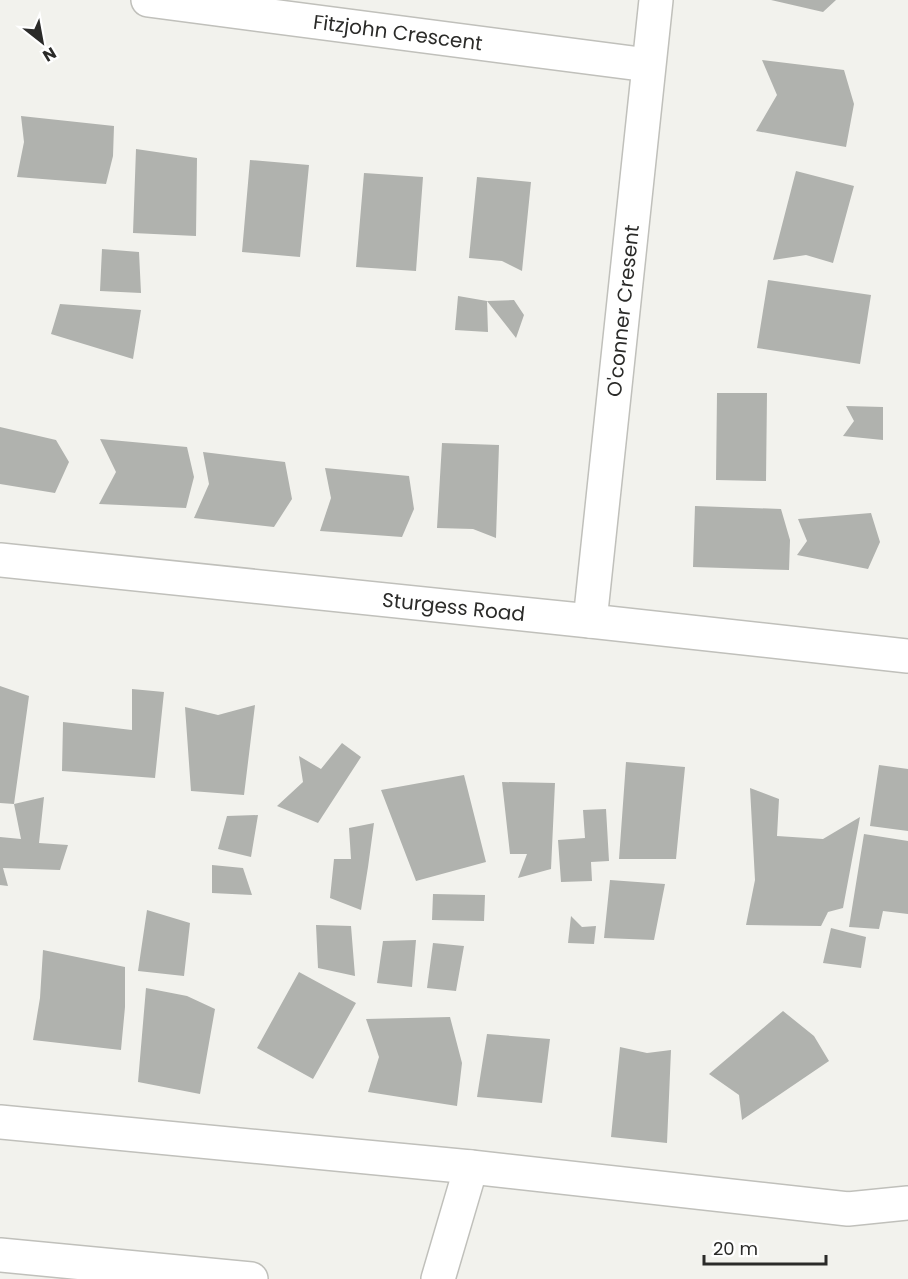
<svg xmlns="http://www.w3.org/2000/svg" width="908" height="1279" viewBox="0 0 908 1279" font-family="Poppins,sans-serif">
  <style>
    .building { fill: #b0b2ae }
    .lines { fill: none; stroke-linecap: round; stroke-linejoin: round }
    .street-casing { stroke: #c0c0bb; stroke-width: 36 }
    .secondary-casing { stroke: #c0c0bb; stroke-width: 36 }
    .street { stroke: #fff; stroke-width: 33 }
    .secondary { stroke: #fff; stroke-width: 33 }
    .labels { text-anchor: middle; dominant-baseline: central; stroke-width: 6; stroke-linejoin: round; paint-order: stroke }
    .street-label { font-size: 20px; fill: #2b2b29; stroke: #fff }
  </style>
  <rect width="100%" height="100%" fill="#f2f2ed"/>
  <path class="building" d="M771,0H836L823,12Z
    M762,60L844,70L854,104L846,147L756,131L777,95Z
    M21,116L114,126L113,156L106,184L17,177L24,142Z
    M136,149L197,158L196,236L133,233Z
    M250,160L309,165L300,257L242,252Z
    M796,171L854,186L833,263L806,255L773,260Z
    M364,173L423,177L416,271L356,267Z
    M477,177L531,182L522,271L502,261L469,258Z
    M102,249L139,252L141,293L100,291Z
    M768,280L871,295L860,364L757,348Z
    M458,296L487,301L488,332L455,330Z
    M514,300L524,315L516,338L487,301Z
    M60,304L141,310L133,359L51,334Z
    M717,393H767L766,481L716,480Z
    M846,406L883,407V440L843,436L854,421Z
    M0,427L56,440L69,462L55,493L0,484Z
    M100,439L187,447L194,477L186,508L99,504L116,472Z
    M442,443L499,445L496,538L473,529L437,528Z
    M203,452L285,462L292,499L274,527L194,518L209,484Z
    M325,468L409,476L414,509L402,537L320,531L331,498Z
    M695,506L781,509L790,540L789,570L693,567Z
    M871,513L880,542L868,569L797,555L807,541L798,519Z
    M0,686L29,696L14,804L0,803Z
    M132,689L164,692L155,778L62,771L63,722L132,730Z
    M255,705L244,795L191,791L185,707L218,715Z
    M342,743L361,757L318,823L277,806L303,782L299,756L321,769Z
    M626,762L685,767L676,859H619Z
    M879,765L908,769V831L870,826Z
    M464,775L486,862L416,881L381,790Z
    M502,782L555,783L551,869L518,878L527,854H510Z
    M750,788L779,799L777,836L823,839L860,817L843,908L828,912L821,926L746,925L755,880Z
    M44,797L39,843L68,845L60,870L3,868L8,886L0,885V837L21,839L14,804Z
    M606,809L609,861L591,862L592,881L561,882L558,840L585,838L583,810Z
    M258,815L251,857L218,849L227,816Z
    M374,823L368,867L361,910L330,898L334,859H351L349,828Z
    M864,834L908,841V914L883,911L879,929L849,927Z
    M212,865L243,868L252,895L212,893Z
    M610,880L665,884L654,940L604,938Z
    M433,894L485,895L484,921L432,920Z
    M147,910L190,923L184,976L138,971Z
    M571,916L582,927L596,926L594,944L568,943Z
    M316,925L351,926L355,976L318,968Z
    M831,928L866,937L861,968L823,963Z
    M416,940L412,987L377,983L383,941Z
    M433,943L464,946L456,991L427,988Z
    M43,950L125,967V1007L121,1050L33,1040L40,998Z
    M299,972L356,1003L313,1079L257,1048Z
    M146,988L187,996L215,1009L200,1094L138,1082Z
    M783,1011L814,1036L829,1061L742,1120L739,1095L709,1074Z
    M450,1017L462,1063L457,1106L368,1092L379,1057L366,1019Z
    M487,1034L550,1039L542,1103L477,1097Z
    M620,1047L647,1053L671,1050L667,1143L611,1137Z"/>
  <g class="lines">
    <defs>
      <g id="street">
        <path id="s1" d="M148,0L648,65"/>
        <path id="s2" d="M0,560L590,621L908,656"/>
        <path id="s3" d="M590,621L656,0"/>
        <path d="M0,1122L471,1167L848,1209L908,1203"/>
        <path d="M438,1279L471,1167"/>
      </g>
      <path id="secondary" d="M0,1255L251,1279"/>
    </defs>
    <use href="#street" class="street-casing"/>
    <use href="#secondary" class="secondary-casing"/>
    <use href="#street" class="street"/>
    <use href="#secondary" class="secondary"/>
  </g>
  <g class="labels">
    <g class="street-label">
      <text stroke="none"><textPath href="#s1" startOffset="252">Fitzjohn Crescent</textPath></text>
      <text stroke="none"><textPath href="#s3" startOffset="312">O'conner Cresent</textPath></text>
      <text stroke="none"><textPath href="#s2" startOffset="456">Sturgess Road</textPath></text>
    </g>
  </g>
  <g transform="translate(42 42) rotate(149)" stroke="#ffffff" stroke-width="4.5" paint-order="stroke">
  <path d="M0-4.5L10 22L0 15L-10 22Z" fill="#2b2b29"/>
  <text y="-9" font-size="16" font-weight="bold" text-anchor="middle" fill="#2b2b29">N</text>
  </g>
  <path d="M704 1255v9h122v-9" fill="none" stroke="#2b2b29" stroke-width="3"/>
  <text x="713" y="1255" font-size="18" fill="#2b2b29" stroke="#ffffff" stroke-width="4.5" paint-order="stroke">20 m</text>
</svg>
